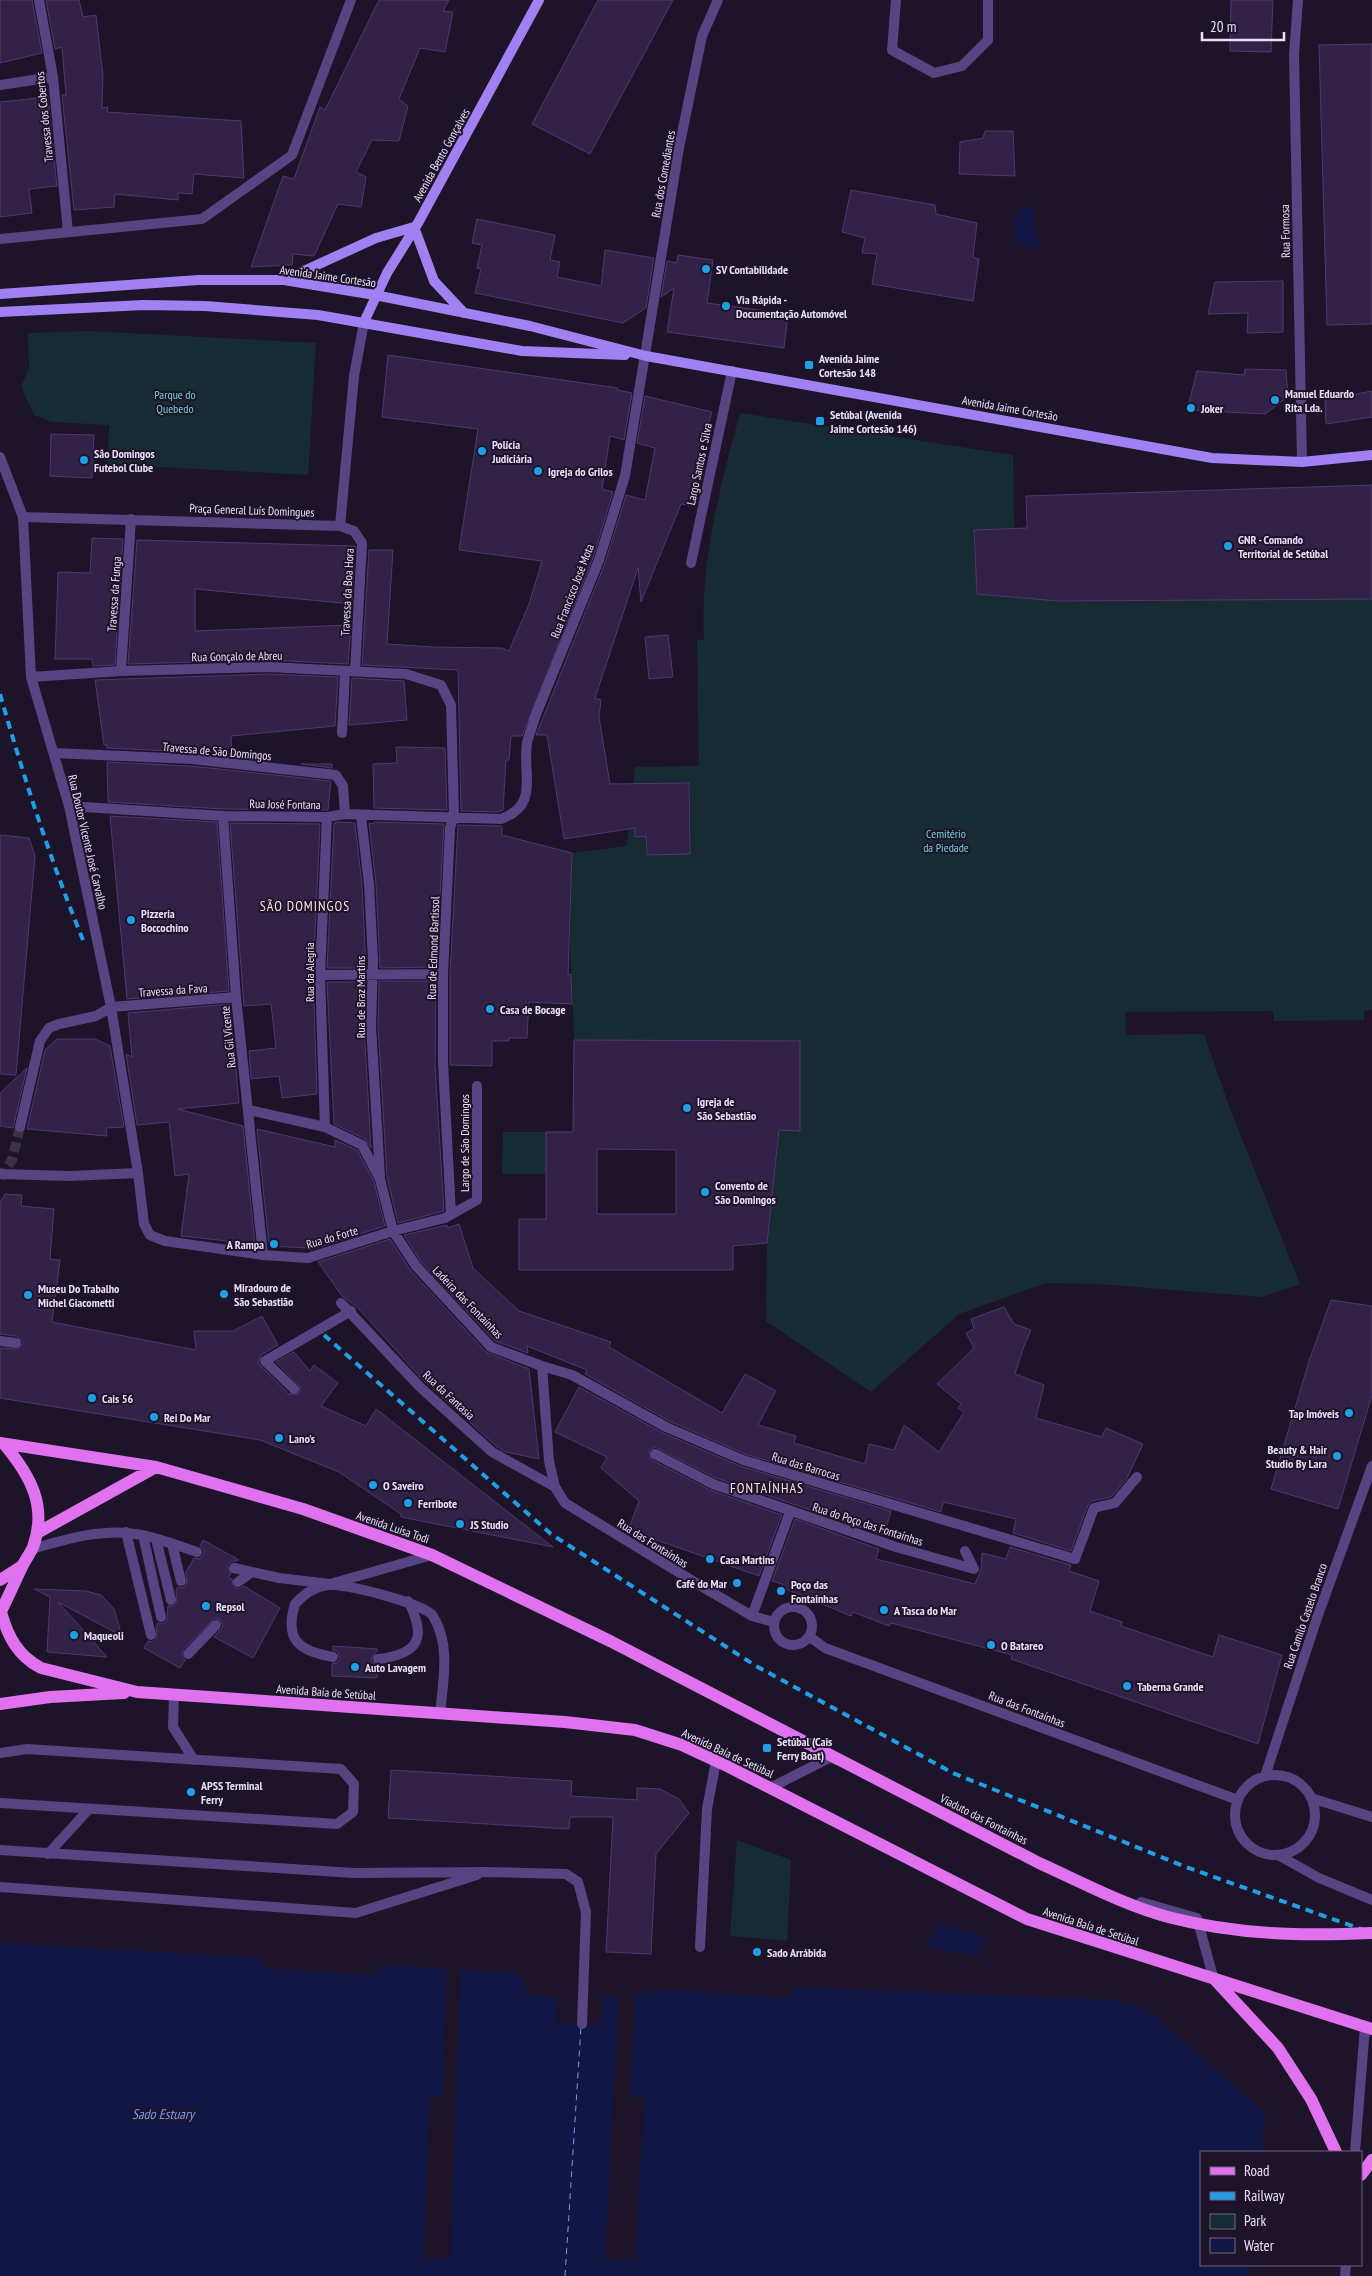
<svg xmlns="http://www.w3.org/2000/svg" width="1372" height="2276" viewBox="0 0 1372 2276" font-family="'PT Sans Narrow',sans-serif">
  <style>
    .green { fill: #172c32 }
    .water { fill: #111644 }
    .pier { fill: #1d1429 }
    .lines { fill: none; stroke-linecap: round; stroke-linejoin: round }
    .ferry { stroke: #7899f0; stroke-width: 1; stroke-dasharray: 6 5; stroke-linecap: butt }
    .building { fill: #332247; stroke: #513671; fill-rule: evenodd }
    .minor-tunnel { stroke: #3c3248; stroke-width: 10; stroke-dasharray: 10 5; stroke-linecap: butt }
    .service { stroke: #574482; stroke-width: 10 }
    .pedestrian { stroke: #574482; stroke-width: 10 }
    .minor { stroke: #574482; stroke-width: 10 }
    .secondary { stroke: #a180f1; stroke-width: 10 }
    .primary { stroke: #e172ef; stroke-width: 12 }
    .rail { stroke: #209ee6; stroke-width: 4; stroke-dasharray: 8 6; stroke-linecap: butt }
    .primary-bridge { stroke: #e172ef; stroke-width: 12 }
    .poi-dot { fill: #209ee6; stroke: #1d1429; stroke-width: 2 }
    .labels { text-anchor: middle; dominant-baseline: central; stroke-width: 4; stroke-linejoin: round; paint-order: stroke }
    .street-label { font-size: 12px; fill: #eadffb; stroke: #1d1429 }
    .poi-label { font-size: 12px; font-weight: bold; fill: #eadffb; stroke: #1d1429; text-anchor: start }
    .park-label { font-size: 12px; fill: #71d3d5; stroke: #1d1429 }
    .neighbourhood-label { font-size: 14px; letter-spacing: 1px; fill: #fce1eb; stroke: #1d1429 }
    .water-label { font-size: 14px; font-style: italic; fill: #7899f0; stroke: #1d1429 }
  </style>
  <rect width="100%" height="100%" fill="#1d1429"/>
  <path class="green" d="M89,331L316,343L308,475L108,464L109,425L52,422L34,415L21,387L29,368L28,333Z
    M740,413L1013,455L1014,528L974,530L977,594L1058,601L1372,599V1010L1364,1011V1020L1274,1021L1273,1011L1125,1012L1126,1035L1204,1034L1229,1106L1300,1284L1262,1297L1099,1284L1046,1283L959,1314L871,1392L766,1321L767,1243L779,1130H800V1041L574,1040L570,937L572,853L627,846L635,767L699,766L697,640H704C700,562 720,487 740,413Z
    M503,1132H546V1174H502Z
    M737,1840L791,1860L787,1941L730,1936Z"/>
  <path class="water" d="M1031,207L1034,212L1033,232L1038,241L1036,247C1009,251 1005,208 1031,207Z
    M939,1923L985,1938L977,1956L927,1947Z
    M0,1943L263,1958V1968L378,1975L379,1965L447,1969L443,2097H430L424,2258H450L460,1970L515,1972L525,1984L526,1994L558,1997L557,2023L601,2025L602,1996H619L605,2258L635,2260L644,2098L630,2097L635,1996L652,1991L671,1990L788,1998L795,1987L1113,2000L1147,2010L1265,2112L1261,2152H1201V2265H1250L1249,2276H0Z"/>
  <path class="pier" d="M447,1967L450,1969L445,2097L443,2100L433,2099L426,2255L448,2256L457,1970L460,1968L450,2259L424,2258L430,2097H443Z
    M603,1993L601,2025L557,2023L558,1994L561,1997L559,2020L599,2022L600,1995Z
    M635,1993L630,2097L644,2098L635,2260L605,2259L619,1994L621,1996L608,2256L633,2258L642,2100H629L627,2097L632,1995Z"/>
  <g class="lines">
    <path class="ferry" d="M565,2276L581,2027"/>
  </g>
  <path class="building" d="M0,0H32L42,53L0,63Z
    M46,0H79L83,17L96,15L103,76L102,108L108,107L107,112L241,121L244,178L194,174L192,194L178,193V200L115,194L114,207L74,210L62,95H66L62,47L55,49Z
    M379,0H449L443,11L453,12L445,52L420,48L399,99L408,106L399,141L372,140L356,172L366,177L361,207L338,204L314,256L293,254L292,265L251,267L283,176L294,179L320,107L325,110Z
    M598,0H673L590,154L532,124Z
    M1231,0H1273L1271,52L1230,51Z
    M1372,44V324L1327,325L1319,45Z
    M48,97L57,186L29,189L32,213L0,217V102Z
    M985,131H1013L1015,176L959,174L960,142L983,138Z
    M851,190L935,205L936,214L977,223L973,257L979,259L973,301L872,284L877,254L862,253L865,238L842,232Z
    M477,219L555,235L550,260L560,262L557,277L601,286L605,250L654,258L646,308L623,323L475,293L481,269L477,268L482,245L472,243Z
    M678,255L713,260L707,303L788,314L784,348L667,332L674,288L661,297L667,261L677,263Z
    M1283,281V332L1247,333L1248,313L1208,314L1215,282Z
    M388,355L618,388L617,390L632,393L624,440L610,436L602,489L613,492L593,558L522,736H511L509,760H506L503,810L499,812L461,811L458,670L362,665L369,550H393L387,644L432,647L502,648L509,651L529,604L542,561L459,550L478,429L382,417Z
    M1245,369L1286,370L1288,397L1265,414L1187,410L1197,371L1244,375Z
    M1372,391V417L1326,424L1325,400Z
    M645,396L712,412L698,460L704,461L695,506L681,504L641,602L638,568L595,698L601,700L599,717L610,784L689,783L690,854L647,855L646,836L635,837V828L564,839L547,735H536L605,563L626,495L645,500L655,448L637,443Z
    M51,434L94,435L92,478L50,476Z
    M1372,485V599L1058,601L977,594L974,530L1027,528L1026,496Z
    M92,538L123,539L115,665L93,666L92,659H55L58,572L90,573Z
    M137,540L355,546L352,604L195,589V631L351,625L348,664L269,660L128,664Z
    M668,635L673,677L649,679L645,637Z
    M269,674L338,677L335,726L231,736L232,757L193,752L107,748V745H104L95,680Z
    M352,678L404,681L407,720L349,725Z
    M396,747L445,748L447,810L374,808L373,764L397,763Z
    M107,762L191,766L331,781L328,810L223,809L108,802Z
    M301,764H332V768Z
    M110,816L217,822L229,991L127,999Z
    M340,822L355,823L362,885L366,968H327L334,823Z
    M374,822L444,824L436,967L380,968L376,884L369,823L374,824Z
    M230,823L320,824L313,975L317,1094L282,1098L279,1076L251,1079L249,1051L276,1048L271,1004L244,1006Z
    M458,825L502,826V835L572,853L568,975L571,974L572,1004L529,1002L527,1038H509V1041H492V1066L450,1065V974Z
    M0,835L29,838L35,856L16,1075L0,1074Z
    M379,981H436L435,1065L444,1211L398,1223L387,1177L378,1026Z
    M327,982H365L364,1026L371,1148L365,1139L334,1124Z
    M230,1004L239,1103L178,1109L243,1126L255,1244L181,1236L189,1174L175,1176L169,1122L137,1125L126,1054L132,1057L128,1013Z
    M57,1039H95L110,1046L124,1127L106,1128L107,1136L27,1129L45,1050Z
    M574,1040L800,1041V1131L779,1130L767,1243L733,1246V1270H519V1219H546V1132H573ZM597,1149L676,1150V1214H597Z
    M27,1068L13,1128L0,1126V1093Z
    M257,1129L335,1147V1140L357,1150L374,1181L385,1226L310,1250L308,1248L269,1246Z
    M5,1194L22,1195L21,1206L54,1209L50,1259L60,1260L52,1322L196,1350L194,1331H233L262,1316L278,1345L261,1355L258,1363L289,1394H299L300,1387L276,1362L294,1352L310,1371L314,1365L338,1383L321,1406L366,1426L376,1409L553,1547L401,1517V1514L339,1472L260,1440L0,1398V1348L18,1349L23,1343L17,1336L0,1334V1203Z
    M459,1224L473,1268L519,1311L611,1342L609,1347L722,1413L745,1374L776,1391L758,1425L796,1436L794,1443L865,1464L869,1444L894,1450L904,1425L939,1452L964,1412L958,1408L961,1404L937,1384L974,1348L966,1333L974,1329L971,1319L1004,1307L1014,1324L1031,1330L1024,1346L1015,1374L1044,1385L1036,1418L1102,1437L1106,1428L1143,1444L1126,1480L1111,1497L1092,1501L1088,1505L1071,1551L1013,1533L1016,1519L943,1502L941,1512L745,1454L669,1421L585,1374L587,1370L527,1346L528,1353L495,1341L421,1262L404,1235L447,1225V1228Z
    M390,1239L411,1271L486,1352L529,1369L539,1459L506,1452L496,1446L421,1378L357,1307L342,1296L318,1262Z
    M1331,1300L1372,1306V1395L1338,1509L1271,1489L1309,1361Z
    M579,1387L663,1433L740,1466L891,1511L884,1535L716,1478L655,1447L649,1451L652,1460L710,1490L782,1515L759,1576L628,1530L639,1501L601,1468L607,1457L555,1432Z
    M795,1519L879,1549L876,1559L975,1584L981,1570L982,1553L1006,1559L1010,1547L1071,1565L1069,1571L1099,1581L1090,1611L1122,1622L1121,1626L1213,1657L1219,1635L1282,1655L1258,1744L1011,1659L1012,1655L891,1623L889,1626L853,1612L851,1616L781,1587L782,1584L772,1581Z
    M203,1540L239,1560L231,1562L227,1566L231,1574L228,1577L232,1579L233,1586L238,1589L244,1586L280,1608L253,1658L214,1637L223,1626L220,1620L215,1618L183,1650L181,1655L185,1660L180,1668L144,1648L148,1641L153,1642L157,1637L156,1627L158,1623L163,1624L167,1620L168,1606H173L177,1602L176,1591L178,1587L183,1588L187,1583L186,1572L194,1558L199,1559L203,1555L204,1550L200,1546Z
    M34,1589L86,1591L101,1595L114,1609L122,1636L58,1602L107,1657L47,1652L50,1597Z
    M333,1646L378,1649L371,1660L377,1666V1678L332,1676V1664L338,1662L340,1658L338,1652L333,1650Z
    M391,1770L572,1781L571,1796L637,1800V1788L660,1789L679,1799L689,1813L656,1854L651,1954L606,1952L613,1817H570L569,1829L388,1818Z"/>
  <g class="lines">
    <path class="minor-tunnel" d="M0,1178L12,1160L20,1127"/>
    <path class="service" d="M896,0L892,50L934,73L962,66L988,40V0
      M126,1532L151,1635
      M143,1535L161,1617
      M156,1539L171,1600
      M172,1544L181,1581
      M32,1549C66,1539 106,1527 142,1535C160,1539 179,1546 197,1552
      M234,1568L279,1578L330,1584L432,1555
      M238,1582L252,1572
      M188,1654L216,1625
      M333,1657C299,1651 284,1640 295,1604C304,1594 314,1587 327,1585C341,1582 426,1604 433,1616C451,1645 443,1682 440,1714
      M378,1659C420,1654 427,1637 408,1601
      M174,1695L173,1727L194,1760
      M0,1753L27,1749L341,1769L354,1784L353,1812L337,1824L0,1803
      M770,1788L831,1757L836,1760
      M0,1850L354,1873L487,1872L566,1874L578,1882L586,1912L582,2024
      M48,1854L89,1809
      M0,1887L356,1913L477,1875
      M1141,1902L1197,1918L1214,1980
      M700,1947L707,1809L716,1761
      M1355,2152L1365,2027
      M1345,2276L1346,2265"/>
    <path class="pedestrian" d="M39,0L53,77L68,232
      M0,85L53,77
      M340,526L354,531L362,543L355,671
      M121,671L131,519
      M342,733L345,672
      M54,753L192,759L336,775L343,786L345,814
      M308,1258L393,1231
      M341,1303L420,1387L492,1452L555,1487
      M294,1389L265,1361L351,1311
      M655,1454L713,1484L896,1547L974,1569L965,1551
      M1075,1559L1094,1508L1115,1503L1137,1477
      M752,1616L790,1512"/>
    <path class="minor" d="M1298,0L1294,55L1302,462
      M0,239L202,219L292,155L351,0
      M0,457L23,517L340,526L354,376L364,322
      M23,517L31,677L69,806L111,1007L138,1173L144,1224L150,1235L165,1241L263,1255L308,1258
      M691,563L732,371
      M31,677L121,671L269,667L406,674L441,685L451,705L454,816L450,828L443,974V1063L451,1214
      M69,806L223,816L327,817L345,814L501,819C540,805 522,774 527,743C529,734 533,725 535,717L599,560L625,476L679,148L702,36L718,0
      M223,816L236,997L263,1255
      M361,816L369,884L373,960L371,1026L380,1176
      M320,975L443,974
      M249,1110L325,1127L362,1145L380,1179L393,1231L416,1266L491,1347L542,1366L549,1461L555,1487L565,1503L701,1586L752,1616L774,1622
      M20,1127L40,1041L49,1028L59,1024L96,1016L111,1007L236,997
      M325,1127L320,975L327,817
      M0,1174L70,1176L138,1173
      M393,1231L445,1218L477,1200V1086
      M0,1341L16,1343
      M542,1366L572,1375L666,1427L743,1460L1075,1559
      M774 1626a19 19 0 1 1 38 0a19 19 0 1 1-38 0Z
      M810,1637L825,1648L1238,1800
      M1235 1815a40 40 0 1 1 80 0a40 40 0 1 1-80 0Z
      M1265,1776L1317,1618L1372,1466
      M1311,1798L1372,1817
      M1278,1855L1319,1878L1372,1900"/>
    <path class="secondary" d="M414,227L434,281L464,313
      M284,280L376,238L414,227
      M0,294L198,280H284L375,295L530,326L646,356L1212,458L1302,462L1372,455
      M0,312L144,305L205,306L318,315L522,351L625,355
      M364,322L387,273L418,223L539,0"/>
    <path class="primary" d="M0,1443L156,1467L303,1509L432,1555L610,1641
      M37,1533L156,1467
      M0,1580L22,1566
      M1,1612C8,1637 18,1656 41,1668L137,1692L565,1722L635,1730L682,1745L725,1765L1027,1919L1372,2029
      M0,1613C8,1598 14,1583 22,1567C25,1560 30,1554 33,1547C48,1506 30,1475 4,1444
      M0,1704L50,1697L124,1693
      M1216,1981L1278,2048L1311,2099L1336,2152
      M1361,2175L1372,2160"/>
    <path class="rail" d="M0,694C24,778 50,859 83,940
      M324,1335L551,1534L756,1666L953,1773L1186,1867L1372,1933"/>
    <path class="primary-bridge" d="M610,1641L1039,1863C1081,1882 1124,1905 1168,1917C1237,1935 1302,1936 1372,1933"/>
  </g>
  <g class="poi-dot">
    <circle cx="706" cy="269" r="5"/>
    <circle cx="726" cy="306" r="5"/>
    <rect x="804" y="360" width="10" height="10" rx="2.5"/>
    <circle cx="1275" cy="400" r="5"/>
    <circle cx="1191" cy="408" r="5"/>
    <rect x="815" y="416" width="10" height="10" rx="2.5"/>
    <circle cx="482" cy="451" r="5"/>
    <circle cx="84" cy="460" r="5"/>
    <circle cx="538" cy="471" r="5"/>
    <circle cx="1228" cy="546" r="5"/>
    <circle cx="131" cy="920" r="5"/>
    <circle cx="490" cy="1009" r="5"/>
    <circle cx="687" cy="1108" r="5"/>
    <circle cx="705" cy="1192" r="5"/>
    <circle cx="274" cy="1244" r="5"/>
    <circle cx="224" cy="1294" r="5"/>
    <circle cx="28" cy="1295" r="5"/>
    <circle cx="92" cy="1398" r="5"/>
    <circle cx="1349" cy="1413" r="5"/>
    <circle cx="154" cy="1417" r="5"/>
    <circle cx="279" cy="1438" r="5"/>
    <circle cx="1337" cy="1456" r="5"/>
    <circle cx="373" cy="1485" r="5"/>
    <circle cx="408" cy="1503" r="5"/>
    <circle cx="460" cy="1524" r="5"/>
    <circle cx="710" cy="1559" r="5"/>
    <circle cx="737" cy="1583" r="5"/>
    <circle cx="781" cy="1591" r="5"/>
    <circle cx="206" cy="1606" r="5"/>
    <circle cx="884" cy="1610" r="5"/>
    <circle cx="74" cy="1635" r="5"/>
    <circle cx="991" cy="1645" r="5"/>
    <circle cx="355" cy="1667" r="5"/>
    <circle cx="1127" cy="1686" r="5"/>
    <rect x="762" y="1743" width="10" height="10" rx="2.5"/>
    <circle cx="191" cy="1792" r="5"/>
    <circle cx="757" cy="1952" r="5"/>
  </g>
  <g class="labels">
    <g class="street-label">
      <text transform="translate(44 117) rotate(-96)">Travessa dos Cobertos</text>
      <text transform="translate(441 155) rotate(-61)">Avenida Bento Gonçalves</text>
      <text transform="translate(663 174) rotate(-80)">Rua dos Comediantes</text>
      <text transform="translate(1285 231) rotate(-91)">Rua Formosa</text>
      <text transform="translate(328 276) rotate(8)">Avenida Jaime Cortesão</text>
      <text transform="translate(1010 408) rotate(10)">Avenida Jaime Cortesão</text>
      <text transform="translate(699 464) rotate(-78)">Largo Santos e Silva</text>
      <text transform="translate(252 510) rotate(2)">Praça General Luís Domingues</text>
      <text transform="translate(572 591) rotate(-69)">Rua Francisco José Mota</text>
      <text transform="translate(347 592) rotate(-87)">Travessa da Boa Hora</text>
      <text transform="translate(114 594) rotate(-86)">Travessa da Funga</text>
      <text transform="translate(237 656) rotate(-1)">Rua Gonçalo de Abreu</text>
      <text transform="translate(217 751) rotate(5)">Travessa de São Domingos</text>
      <text transform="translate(285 804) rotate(1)">Rua José Fontana</text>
      <text transform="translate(88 842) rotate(77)">Rua Doutor Vicente José Carvalho</text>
      <text transform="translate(433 948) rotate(-88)">Rua de Edmond Bartissol</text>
      <text transform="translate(309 972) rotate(-90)">Rua da Alegria</text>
      <text transform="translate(173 990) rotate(-4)">Travessa da Fava</text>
      <text transform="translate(360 997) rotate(-90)">Rua de Braz Martins</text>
      <text transform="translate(228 1037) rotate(-96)">Rua Gil Vicente</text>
      <text transform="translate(464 1143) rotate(-90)">Largo de São Domingos</text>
      <text transform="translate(332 1237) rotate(-16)">Rua do Forte</text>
      <text transform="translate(468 1302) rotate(46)">Ladeira das Fontaínhas</text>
      <text transform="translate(449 1395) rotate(43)">Rua da Fantasia</text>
      <text transform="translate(806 1466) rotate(17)">Rua das Barrocas</text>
      <text transform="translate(868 1524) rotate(18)">Rua do Poço das Fontaínhas</text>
      <text transform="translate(393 1527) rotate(19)">Avenida Luísa Todi</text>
      <text transform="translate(653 1543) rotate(32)">Rua das Fontaínhas</text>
      <text transform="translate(1305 1616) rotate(-71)">Rua Camilo Castelo Branco</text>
      <text transform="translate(326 1692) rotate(4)">Avenida Baía de Setúbal</text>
      <text transform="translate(1027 1709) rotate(21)">Rua das Fontaínhas</text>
      <text transform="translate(728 1753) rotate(25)">Avenida Baía de Setúbal</text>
      <text transform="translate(984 1819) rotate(27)">Viaduto das Fontainhas</text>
      <text transform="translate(1091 1926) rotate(18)">Avenida Baía de Setúbal</text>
    </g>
    <g class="poi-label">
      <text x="716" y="269">SV Contabilidade</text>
      <text x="736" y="299">Via Rápida -<tspan x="736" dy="14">Documentação Automóvel</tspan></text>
      <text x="819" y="358">Avenida Jaime<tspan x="819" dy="14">Cortesão 148</tspan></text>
      <text x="1285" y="393">Manuel Eduardo<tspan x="1285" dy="14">Rita Lda.</tspan></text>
      <text x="1201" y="408">Joker</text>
      <text x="830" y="414">Setúbal (Avenida<tspan x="830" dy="14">Jaime Cortesão 146)</tspan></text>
      <text x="492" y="444">Polícia<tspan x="492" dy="14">Judiciária</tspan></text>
      <text x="94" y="453">Sâo Domingos<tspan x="94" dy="14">Futebol Clube</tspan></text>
      <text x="548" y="471">Igreja do Grilos</text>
      <text x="1238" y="539">GNR - Comando<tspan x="1238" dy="14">Territorial de Setúbal</tspan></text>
      <text x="141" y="913">Pizzeria<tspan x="141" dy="14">Boccochino</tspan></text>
      <text x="500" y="1009">Casa de Bocage</text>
      <text x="697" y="1101">Igreja de<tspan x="697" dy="14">São Sebastião</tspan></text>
      <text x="715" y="1185">Convento de<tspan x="715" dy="14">São Domingos</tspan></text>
      <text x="264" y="1244" text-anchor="end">A Rampa</text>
      <text x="234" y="1287">Miradouro de<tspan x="234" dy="14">São Sebastião</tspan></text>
      <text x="38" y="1288">Museu Do Trabalho<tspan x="38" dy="14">Michel Giacometti</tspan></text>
      <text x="102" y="1398">Cais 56</text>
      <text x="1339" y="1413" text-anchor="end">Tap Imóveis</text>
      <text x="164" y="1417">Rei Do Mar</text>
      <text x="289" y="1438">Lano's</text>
      <text x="1327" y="1449" text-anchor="end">Beauty &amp; Hair<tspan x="1327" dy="14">Studio By Lara</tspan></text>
      <text x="383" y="1485">O Saveiro</text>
      <text x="418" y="1503">Ferribote</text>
      <text x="470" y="1524">JS Studio</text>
      <text x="720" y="1559">Casa Martins</text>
      <text x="727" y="1583" text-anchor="end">Café do Mar</text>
      <text x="791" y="1584">Poço das<tspan x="791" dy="14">Fontainhas</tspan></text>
      <text x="216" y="1606">Repsol</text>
      <text x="894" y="1610">A Tasca do Mar</text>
      <text x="84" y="1635">Maqueoli</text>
      <text x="1001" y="1645">O Batareo</text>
      <text x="365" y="1667">Auto Lavagem</text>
      <text x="1137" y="1686">Taberna Grande</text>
      <text x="777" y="1741">Setúbal (Cais<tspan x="777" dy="14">Ferry Boat)</tspan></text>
      <text x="201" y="1785">APSS Terminal<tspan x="201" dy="14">Ferry</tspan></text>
      <text x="767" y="1952">Sado Arrábida</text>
    </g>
    <g class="park-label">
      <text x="175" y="394">Parque do<tspan x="175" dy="14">Quebedo</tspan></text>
      <text x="946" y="833">Cemitério<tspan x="946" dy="14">da Piedade</tspan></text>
    </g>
    <g class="neighbourhood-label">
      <text x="305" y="906">SÃO DOMINGOS</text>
      <text x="767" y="1488">FONTAÍNHAS</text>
    </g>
    <g class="water-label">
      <text x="163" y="2114">Sado Estuary</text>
    </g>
  </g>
  <rect x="1200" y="2151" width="162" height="115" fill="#1d1429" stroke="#6f657d"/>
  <rect x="1210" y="2167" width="25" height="8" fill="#e172ef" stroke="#6f657d"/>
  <text x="1244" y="2176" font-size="15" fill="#eadffb">Road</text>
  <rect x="1210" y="2192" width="25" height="8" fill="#209ee6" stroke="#6f657d"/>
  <text x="1244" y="2201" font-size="15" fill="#eadffb">Railway</text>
  <rect x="1210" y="2214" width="25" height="15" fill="#172c32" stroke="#6f657d"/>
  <text x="1244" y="2226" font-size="15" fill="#eadffb">Park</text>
  <rect x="1210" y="2238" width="25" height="15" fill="#111644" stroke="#6f657d"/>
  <text x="1244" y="2251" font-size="15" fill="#eadffb">Water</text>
  <path d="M1202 32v8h82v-8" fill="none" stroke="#eadffb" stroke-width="2.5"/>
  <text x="1210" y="32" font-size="15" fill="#eadffb" stroke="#1d1429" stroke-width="4" paint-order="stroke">20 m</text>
</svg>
